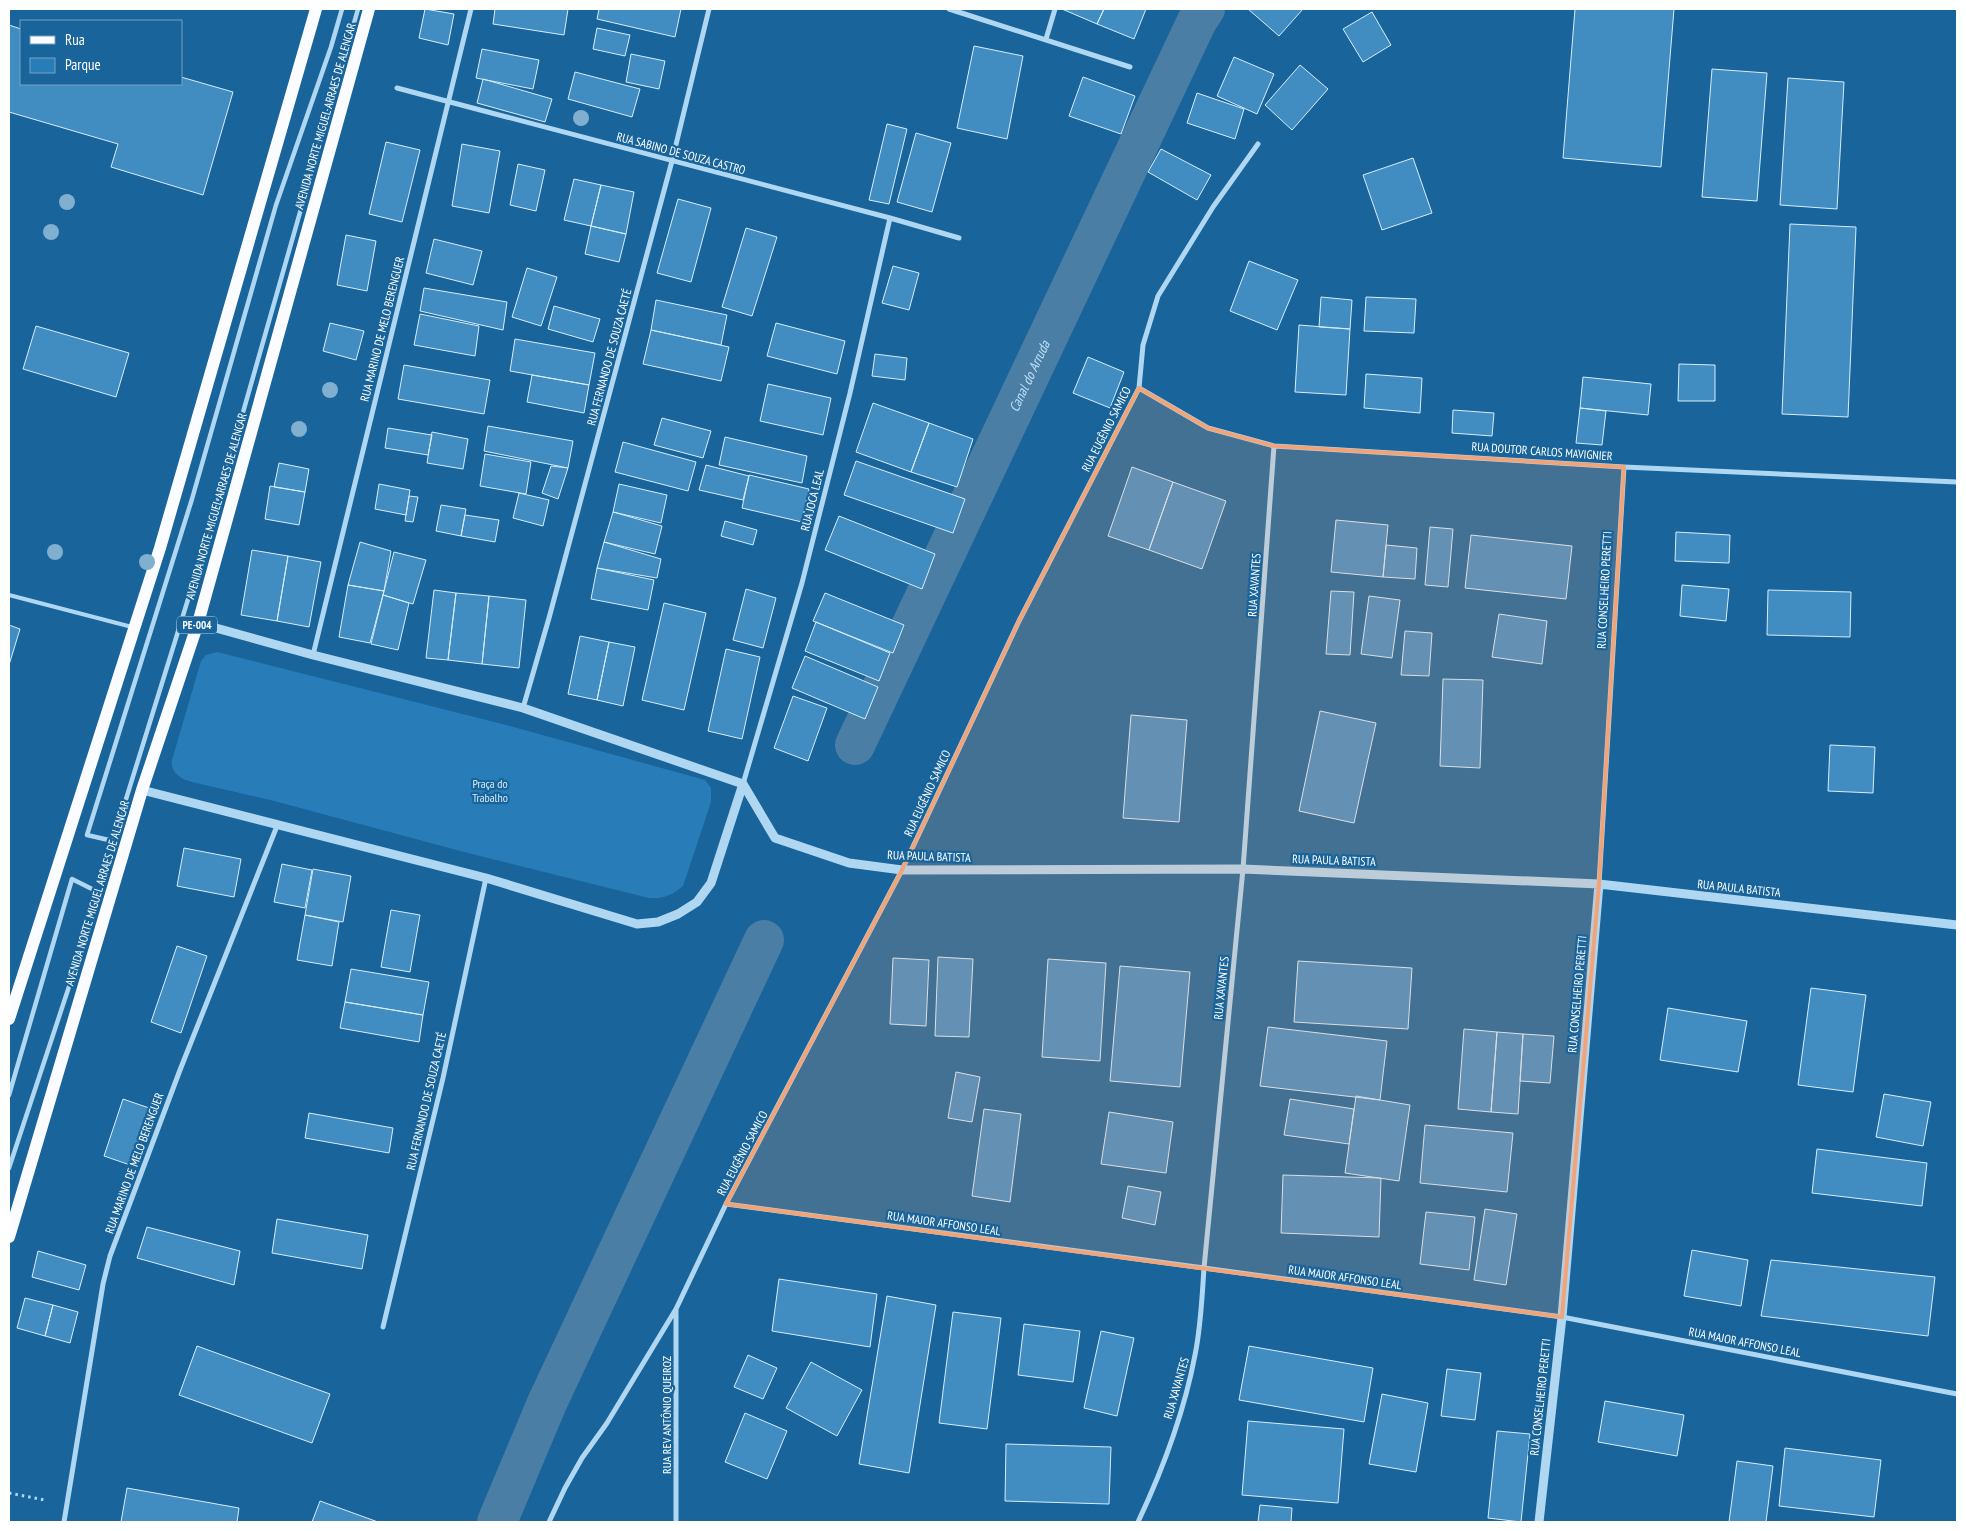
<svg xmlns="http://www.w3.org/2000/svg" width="1966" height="1531" viewBox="0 0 1966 1531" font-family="'PT Sans Narrow',sans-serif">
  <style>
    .green { fill: #287db8 }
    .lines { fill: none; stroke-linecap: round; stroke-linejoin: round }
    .canal { stroke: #4a7ea4; stroke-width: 40 }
    .building { fill: #418dc2; stroke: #d6edfc }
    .path { stroke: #afd7f2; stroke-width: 3; stroke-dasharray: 2.5 4; stroke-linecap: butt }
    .service { stroke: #afd7f2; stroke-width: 4 }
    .pedestrian { stroke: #afd7f2; stroke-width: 4.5 }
    .minor { stroke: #afd7f2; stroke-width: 5 }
    .tertiary { stroke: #afd7f2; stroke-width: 9 }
    .primary { stroke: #fafcff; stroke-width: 12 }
    .tree { fill: #80afd0 }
    .marked { fill: #f2a479; fill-opacity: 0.2; stroke: #f2a479; stroke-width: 4; stroke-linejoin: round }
    .labels { text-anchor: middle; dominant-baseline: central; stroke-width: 4.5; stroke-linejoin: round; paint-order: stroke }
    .shield { fill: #18649b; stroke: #bad0e1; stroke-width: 1 }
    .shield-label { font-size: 11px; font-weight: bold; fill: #fff }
    .street-label { font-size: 12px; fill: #fff; stroke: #18649b }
    .park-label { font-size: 12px; fill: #d6edfc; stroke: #18649b }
    .water-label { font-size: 14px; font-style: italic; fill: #bbe0f8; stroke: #18649b }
  </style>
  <rect width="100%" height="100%" fill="#18649b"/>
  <path class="green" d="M217,652L510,726L705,780L711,788V802L683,886C673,895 663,899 649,898L468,853L274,801L192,782C181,779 170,773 172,760L201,661L206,655Z"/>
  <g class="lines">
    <g class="canal">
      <path id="s1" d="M855,745L1197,21L1205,9"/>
      <path d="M497,1522L547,1403L764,940"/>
    </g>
  </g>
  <path class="building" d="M425,9L454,14L448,45L419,38Z
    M495,9H568L564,35L493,24Z
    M599,9H681L675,37L597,19Z
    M1062,9H1104L1097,24Z
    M1104,9H1146L1134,39L1097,24Z
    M1248,9H1303L1279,36Z
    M1575,9H1674L1661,167L1563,158Z
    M1372,12L1391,45L1363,62L1343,29Z
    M9,25L21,29V84H181V77L233,92L203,195L111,167L118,144L9,112Z
    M597,28L630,35L625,56L593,49Z
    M974,46L1023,56L1007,139L957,128Z
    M482,49L539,60L533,89L476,78Z
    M631,54L665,61L659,89L626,82Z
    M1234,57L1274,74L1257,114L1217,96Z
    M1300,65L1328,89L1292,130L1265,105Z
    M1712,69L1767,73L1757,201L1702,197Z
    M575,72L640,89L632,117L568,99Z
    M1083,77L1135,96L1121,134L1069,116Z
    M1788,78L1844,82L1837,209L1780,205Z
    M483,79L552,99L545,122L477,103Z
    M1197,93L1244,109L1235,139L1187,123Z
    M887,124L907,129L889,204L869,200Z
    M916,133L951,143L932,212L897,202Z
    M386,142L420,150L402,222L369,214Z
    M462,144L500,151L489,213L452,206Z
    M1161,149L1211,175L1197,200L1148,172Z
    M1413,158L1432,213L1382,230L1363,175Z
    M518,164L545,170L536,211L510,205Z
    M574,179L601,185L591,226L564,220Z
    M601,185L634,192L626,234L591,226Z
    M678,199L711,208L691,282L657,273Z
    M1790,224L1856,227L1848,417L1782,414Z
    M591,226L626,234L619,262L585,254Z
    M746,228L777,237L752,316L722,307Z
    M346,235L376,241L367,291L337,285Z
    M434,239L482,251L473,285L426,273Z
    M1249,261L1298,280L1277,330L1230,311Z
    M893,266L919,273L909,310L882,303Z
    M527,268L557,277L541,326L512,317Z
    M424,288L507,302L503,330L420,311Z
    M1321,297L1352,300L1350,329L1319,327Z
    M1366,297L1416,299L1414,333L1364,331Z
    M656,300L727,315L721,345L651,330Z
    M554,306L600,319L593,342L548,329Z
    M420,314L479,326L475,356L414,345Z
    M330,323L364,331L356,360L323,351Z
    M776,323L845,341L837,374L767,356Z
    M1299,325L1350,329L1346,395L1295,392Z
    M36,326L129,353L116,397L23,369Z
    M651,330L729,347L721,381L643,364Z
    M515,339L595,353L589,385L510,371Z
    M875,354L907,358L905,380L872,376Z
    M1088,357L1124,372L1110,408L1073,393Z
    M1679,364L1715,365V401H1678Z
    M404,365L490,380L484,414L398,399Z
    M1366,374L1422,378L1420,413L1364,408Z
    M532,375L589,385L584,413L527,402Z
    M1583,377L1651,384L1648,415L1580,408Z
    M768,384L831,398L823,435L760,421Z
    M873,403L929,423L911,472L856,452Z
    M1580,408L1606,411L1602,445L1576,443Z
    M1453,410L1494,413L1492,436L1452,433Z
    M662,418L711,431L703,458L654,445Z
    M929,423L973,439L957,487L911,472Z
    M488,426L573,441L568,468L484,451Z
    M388,428L432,435L428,455L385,448Z
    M432,432L468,439L463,469L427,463Z
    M725,437L807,456L802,483L719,465Z
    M623,442L696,462L688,491L615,472Z
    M485,454L531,462L526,494L480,486Z
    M856,461L965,499L953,533L844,495Z
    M279,463L309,469L305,492L274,487Z
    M706,465L749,476L743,500L699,490Z
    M551,466L568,468L558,499L542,493Z
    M1132,467L1173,482L1149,550L1108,536Z
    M749,475L809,489L802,522L742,508Z
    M1173,482L1226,501L1202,569L1149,550Z
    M379,484L410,490L406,515L375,509Z
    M619,484L667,495L661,523L613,512Z
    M270,486L305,492L299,525L265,519Z
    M519,493L549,500L543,526L513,518Z
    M409,496L418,497L413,522L405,521Z
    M441,505L466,509L461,536L436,531Z
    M613,512L662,526L655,554L604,542Z
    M465,515L499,520L495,542L461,536Z
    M839,516L935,554L922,589L825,550Z
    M1336,520L1388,525L1383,577L1331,572Z
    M725,521L757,530L753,545L721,536Z
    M1430,527L1453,529L1448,587L1425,585Z
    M1676,532L1730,535L1729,563L1675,561Z
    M1471,535L1572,546L1566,599L1465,588Z
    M360,542L391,551L384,591L348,585Z
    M604,542L661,559L657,578L597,568Z
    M1386,545L1417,548L1415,579L1383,577Z
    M252,550L288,556L277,621L241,615Z
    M394,552L426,560L413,604L383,595Z
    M288,556L321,562L309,627L277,621Z
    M597,568L654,580L648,610L591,599Z
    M348,585L384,591L370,643L339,637Z
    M1682,585L1729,589L1726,621L1680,616Z
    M746,589L776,598L763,648L733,640Z
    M434,590L456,593L448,660L426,658Z
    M1768,590L1851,592L1850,637L1767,635Z
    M1331,591L1354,592L1350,655L1326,654Z
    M456,593L489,596L482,664L448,660Z
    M825,593L904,625L893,653L813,621Z
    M383,595L409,603L398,650L371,644Z
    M489,596L526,600L519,668L482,664Z
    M1369,596L1400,600L1392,658L1361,654Z
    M664,603L706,613L684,710L642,700Z
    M1499,614L1547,621L1542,664L1492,657Z
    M816,622L890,653L879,681L805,651Z
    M9,625L20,629L9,665Z
    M1405,631L1432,633L1429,676L1401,675Z
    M580,636L609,642L597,700L568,694Z
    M609,642L635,647L623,706L597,700Z
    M726,649L760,657L742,739L708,731Z
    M805,656L878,687L865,719L792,688Z
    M1443,679L1483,680L1480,768L1440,766Z
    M793,696L827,708L808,761L774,748Z
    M1320,711L1376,723L1354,823L1299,811Z
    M1131,715L1187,720L1179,822L1123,818Z
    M1830,745L1875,747L1873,793L1828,791Z
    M184,848L241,859L234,897L177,886Z
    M282,864L312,870L305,908L274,902Z
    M313,869L351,876L343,922L305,915Z
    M391,910L420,915L410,972L381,967Z
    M305,915L339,922L332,966L297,960Z
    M177,946L207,956L181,1033L151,1022Z
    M938,957L973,959L969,1037L935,1036Z
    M893,958L929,960L926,1026L890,1024Z
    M1048,959L1106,963L1100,1061L1042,1057Z
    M1298,961L1412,968L1408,1029L1294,1022Z
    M1120,966L1190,972L1180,1087L1110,1081Z
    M351,969L429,982L423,1015L345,1002Z
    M1811,988L1866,995L1853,1092L1798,1085Z
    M345,1002L423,1015L419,1042L340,1028Z
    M1668,1008L1747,1021L1738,1072L1660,1060Z
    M1268,1027L1387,1041L1380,1100L1260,1086Z
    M1464,1029L1497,1032L1491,1112L1458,1109Z
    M1497,1032L1523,1034L1518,1114L1491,1112Z
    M1523,1034L1554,1036L1550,1083L1520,1081Z
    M956,1072L980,1077L972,1122L948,1118Z
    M1884,1094L1931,1102L1923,1146L1876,1137Z
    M1356,1096L1410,1105L1399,1181L1345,1173Z
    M123,1099L152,1109L133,1166L104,1156Z
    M1290,1099L1354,1109L1349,1144L1284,1135Z
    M984,1109L1021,1114L1010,1202L972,1196Z
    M1109,1112L1173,1122L1166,1173L1101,1164Z
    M309,1113L393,1128L389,1153L305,1138Z
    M1425,1125L1513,1133L1507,1192L1420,1183Z
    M1817,1149L1927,1163L1922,1206L1812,1193Z
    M1283,1175L1381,1178L1379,1237L1281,1233Z
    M1128,1186L1161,1192L1155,1225L1122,1218Z
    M1485,1209L1517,1214L1506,1285L1474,1280Z
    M1426,1212L1475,1217L1469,1270L1420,1264Z
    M277,1219L368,1235L362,1269L272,1253Z
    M147,1227L240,1251L234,1285L137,1258Z
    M1692,1250L1748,1260L1741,1306L1684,1296Z
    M38,1251L86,1265L79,1290L32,1277Z
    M1771,1260L1935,1277L1928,1336L1761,1316Z
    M779,1279L877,1294L870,1347L772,1331Z
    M887,1296L936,1305L909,1473L859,1464Z
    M25,1298L53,1305L45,1336L17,1328Z
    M53,1305L78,1312L70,1343L45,1336Z
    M953,1312L1001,1318L987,1429L939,1423Z
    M1024,1324L1080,1331L1073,1382L1018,1375Z
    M1101,1331L1134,1338L1117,1416L1084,1408Z
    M197,1346L330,1394L312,1443L179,1395Z
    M1249,1346L1373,1368L1364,1422L1239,1400Z
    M748,1355L777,1368L763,1399L734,1387Z
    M811,1362L862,1390L837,1436L786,1408Z
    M1447,1369L1481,1373L1475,1420L1441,1416Z
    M1382,1394L1428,1403L1416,1472L1369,1464Z
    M1605,1401L1684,1415L1677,1456L1598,1442Z
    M745,1413L787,1431L767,1479L725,1462Z
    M1248,1421L1344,1429L1338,1503L1242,1495Z
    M1497,1431L1530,1434L1521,1522L1488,1518Z
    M1006,1444L1111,1447L1109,1504L1005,1501Z
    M1785,1448L1881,1460L1874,1517L1779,1506Z
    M1737,1461L1773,1466L1766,1522H1729Z
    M127,1488L239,1508L237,1522H121Z
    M320,1501L378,1522H312Z
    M1260,1505L1292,1508L1291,1522H1258Z"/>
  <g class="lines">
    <path class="path" d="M9,1493L45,1500"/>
    <path class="service" d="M9,595L132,627"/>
    <path class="pedestrian" d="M342,9L331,47L276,205L192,499L87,835L113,841L208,535L358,9
      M9,1095L72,879L100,893L9,1168"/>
    <path class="minor" d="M949,9L1130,67
      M1046,39L1055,9
      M397,88L890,218L959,238
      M1139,388L1208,428L1274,446L1624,467L1957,482
      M313,655L471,9
      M523,708L549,618L672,161L709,9
      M743,784L802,583L850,393L890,218
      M1599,884L1624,467
      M726,1204L1204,1268L1562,1317L1957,1394
      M383,1327L443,1078L486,878
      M64,1522L103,1284L110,1256L180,1070L277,826
      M549,1522L565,1488L582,1458L607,1423L676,1309L726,1204L902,870L1019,621L1139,388L1143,345L1158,296L1213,207L1258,144
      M676,1522V1309
      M1138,1522C1163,1469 1184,1413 1195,1355C1201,1326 1202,1297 1204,1268L1243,869L1274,446"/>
    <path class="tertiary" d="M743,784L775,838L849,863L902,870L1243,869L1599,884L1957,925
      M142,790L486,878L637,924L658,922L678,914L697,902L711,883L743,784L523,708L313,655L198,623
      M1539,1522L1562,1317L1599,884"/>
    <path class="primary" d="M9,1019L160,548L316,9
      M9,1237L142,790L198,623L369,9"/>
  </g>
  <g class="tree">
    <circle cx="581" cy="118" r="8"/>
    <circle cx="67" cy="202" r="8"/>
    <circle cx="51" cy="232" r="8"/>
    <circle cx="330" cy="390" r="8"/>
    <circle cx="299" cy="429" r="8"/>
    <circle cx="55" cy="552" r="8"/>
    <circle cx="147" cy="562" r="8"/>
  </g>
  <path class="marked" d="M1139,388L1208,428L1274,446L1624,467L1599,884L1562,1317L726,1204L902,870L1019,621Z"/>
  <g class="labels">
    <rect class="shield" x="177" y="616.5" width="40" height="17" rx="4"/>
    <g class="shield-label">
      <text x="197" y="625">PE-004</text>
    </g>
    <g class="street-label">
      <text transform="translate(325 116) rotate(-74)">AVENIDA NORTE MIGUEL ARRAES DE ALENCAR</text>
      <text transform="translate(681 153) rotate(15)">RUA SABINO DE SOUZA CASTRO</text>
      <text transform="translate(382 329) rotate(-76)">RUA MARINO DE MELO BERENGUER</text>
      <text transform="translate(609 357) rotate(-75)">RUA FERNANDO DE SOUZA CAETÉ</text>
      <text transform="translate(1106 429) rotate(-63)">RUA EUGÊNIO SAMICO</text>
      <text transform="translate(1542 451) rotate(4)">RUA DOUTOR CARLOS MAVIGNIER</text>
      <text transform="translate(812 500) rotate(-76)">RUA JOCA LEAL</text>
      <text transform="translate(216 506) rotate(-74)">AVENIDA NORTE MIGUEL ARRAES DE ALENCAR</text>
      <text transform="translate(1254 585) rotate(-86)">RUA XAVANTES</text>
      <text transform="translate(1604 590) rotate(-87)">RUA CONSELHEIRO PERETTI</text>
      <text transform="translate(927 793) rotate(-65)">RUA EUGÊNIO SAMICO</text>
      <text transform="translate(929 856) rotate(2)">RUA PAULA BATISTA</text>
      <text transform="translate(1334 860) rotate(2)">RUA PAULA BATISTA</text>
      <text transform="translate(1739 888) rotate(6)">RUA PAULA BATISTA</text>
      <text transform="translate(97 893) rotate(-73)">AVENIDA NORTE MIGUEL ARRAES DE ALENCAR</text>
      <text transform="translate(1221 988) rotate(-84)">RUA XAVANTES</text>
      <text transform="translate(1577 994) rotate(-85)">RUA CONSELHEIRO PERETTI</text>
      <text transform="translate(426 1101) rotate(-77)">RUA FERNANDO DE SOUZA CAETÉ</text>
      <text transform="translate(742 1153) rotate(-62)">RUA EUGÊNIO SAMICO</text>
      <text transform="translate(134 1163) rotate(-70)">RUA MARINO DE MELO BERENGUER</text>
      <text transform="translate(944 1223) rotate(8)">RUA MAJOR AFFONSO LEAL</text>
      <text transform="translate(1345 1277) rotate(8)">RUA MAJOR AFFONSO LEAL</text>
      <text transform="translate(1745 1342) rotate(11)">RUA MAJOR AFFONSO LEAL</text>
      <text transform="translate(1176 1388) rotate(-74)">RUA XAVANTES</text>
      <text transform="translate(1540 1397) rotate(-84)">RUA CONSELHEIRO PERETTI</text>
      <text transform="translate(666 1415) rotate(-90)">RUA REV ANTÔNIO QUEIROZ</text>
    </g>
    <g class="park-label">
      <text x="490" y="783">Praça do<tspan x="490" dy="14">Trabalho</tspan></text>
    </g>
    <g class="water-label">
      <text stroke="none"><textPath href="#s1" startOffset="408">Canal do Arruda</textPath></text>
    </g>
  </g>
  <rect width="1966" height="1531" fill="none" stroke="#ffffff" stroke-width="20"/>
  <rect x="20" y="20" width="162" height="65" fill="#18649b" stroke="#74a2c3"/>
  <rect x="30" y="36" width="25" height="8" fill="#fafcff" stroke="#74a2c3"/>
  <text x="65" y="45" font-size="15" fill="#ffffff">Rua</text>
  <rect x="30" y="58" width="25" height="15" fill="#287db8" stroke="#74a2c3"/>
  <text x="65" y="70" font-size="15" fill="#ffffff">Parque</text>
</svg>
